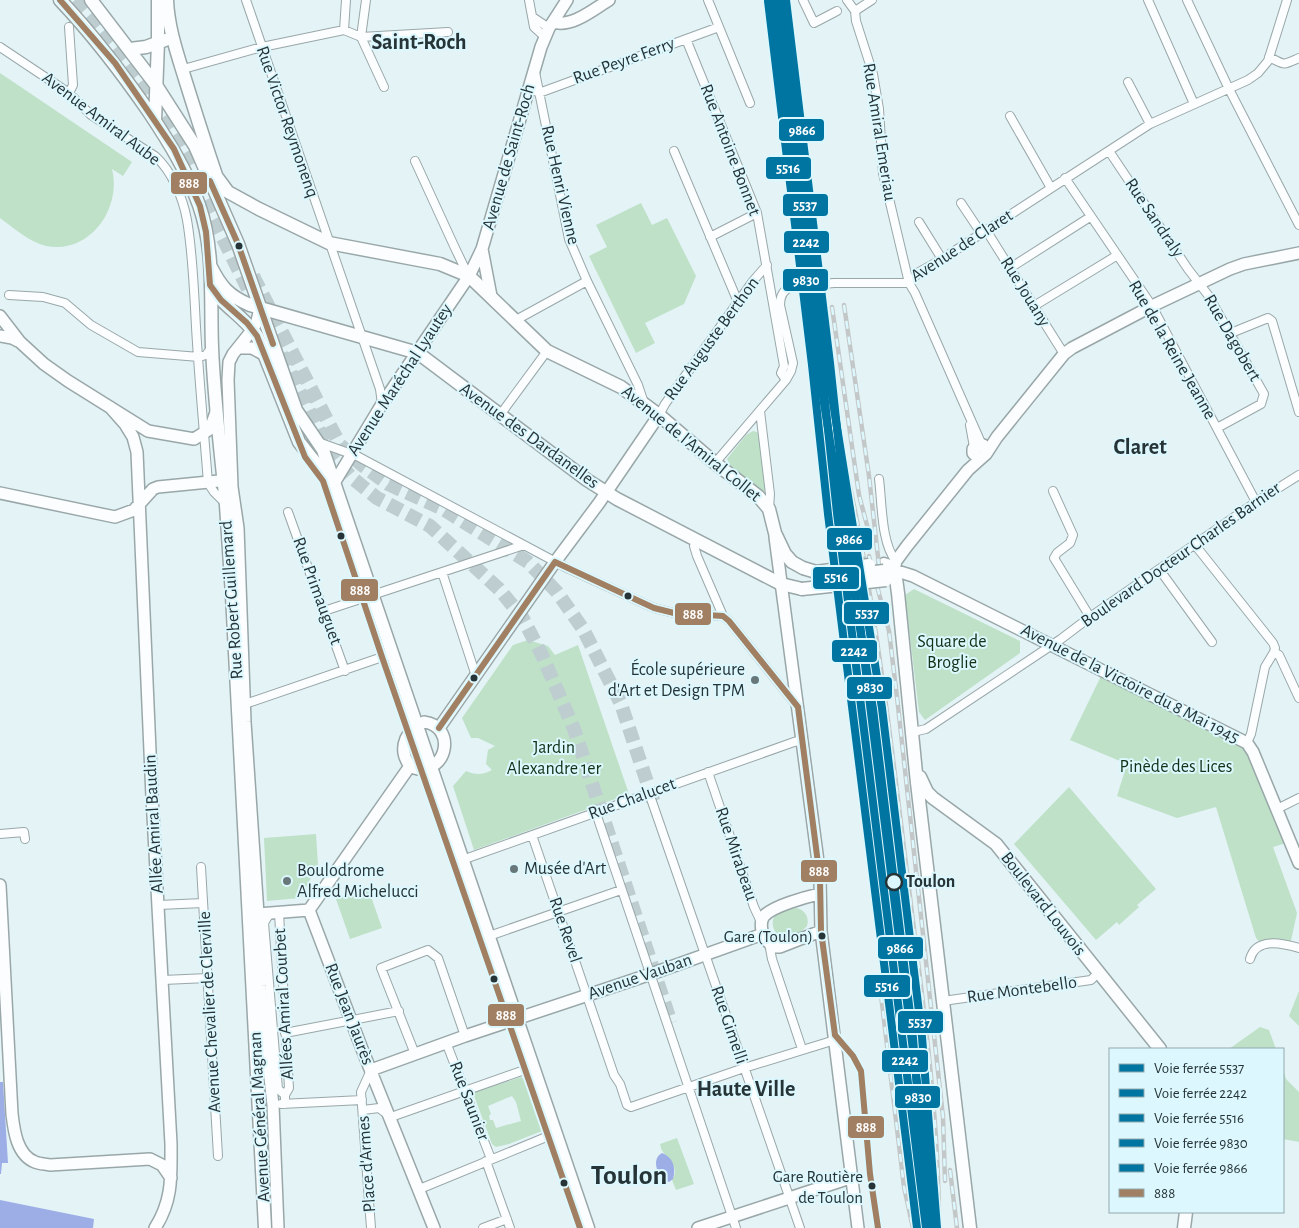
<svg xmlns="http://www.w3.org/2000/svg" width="1299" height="1228" viewBox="0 0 1299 1228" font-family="'Alegreya Sans',sans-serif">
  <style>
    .green { fill: #bee1c8; fill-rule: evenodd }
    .water { fill: #9daee7 }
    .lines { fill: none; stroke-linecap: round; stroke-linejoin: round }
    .highway-tunnel { stroke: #becdd0; stroke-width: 14; stroke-dasharray: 14 7; stroke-linecap: butt }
    .street-casing { stroke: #99a7a9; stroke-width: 10 }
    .secondary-casing { stroke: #99a7a9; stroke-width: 14 }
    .primary-casing { stroke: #99a7a9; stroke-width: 15 }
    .street { stroke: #fbfdfe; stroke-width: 8 }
    .secondary { stroke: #fbfdfe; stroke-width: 11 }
    .primary { stroke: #fbfdfe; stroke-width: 12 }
    .rail-casing { stroke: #c3c7c7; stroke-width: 4.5 }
    .rail { stroke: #dcf8fe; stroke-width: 2.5; stroke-dasharray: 8; stroke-linecap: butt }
    .street-bridge-casing { stroke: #99a7a9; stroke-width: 10; stroke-linecap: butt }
    .primary-bridge-casing { stroke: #99a7a9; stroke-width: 15; stroke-linecap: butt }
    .street-bridge { stroke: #fbfdfe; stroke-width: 8 }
    .primary-bridge { stroke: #fbfdfe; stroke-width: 12 }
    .bus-1-casing { stroke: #dcf8fe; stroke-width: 10 }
    .bus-1 { stroke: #a07f62; stroke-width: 6 }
    .rail-1-casing { stroke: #dcf8fe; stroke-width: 11 }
    .rail-2-casing { stroke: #dcf8fe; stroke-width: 11 }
    .rail-3-casing { stroke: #dcf8fe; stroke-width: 11 }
    .rail-4-casing { stroke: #dcf8fe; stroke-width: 11 }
    .rail-5-casing { stroke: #dcf8fe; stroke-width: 11 }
    .rail-1 { stroke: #0075a1; stroke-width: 8 }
    .rail-2 { stroke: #0075a1; stroke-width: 8 }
    .rail-3 { stroke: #0075a1; stroke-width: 8 }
    .rail-4 { stroke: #0075a1; stroke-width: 8 }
    .rail-5 { stroke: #0075a1; stroke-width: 8 }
    .bus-dot { fill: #263437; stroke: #dcf8fe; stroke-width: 2 }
    .poi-dot { fill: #68777a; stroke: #dcf8fe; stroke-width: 2 }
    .stop-dot { fill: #dcf8fe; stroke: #263437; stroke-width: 2.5 }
    .labels { text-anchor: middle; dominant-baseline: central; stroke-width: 4; stroke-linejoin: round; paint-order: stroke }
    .bus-label { font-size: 17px; fill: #263437; stroke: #dcf8fe; text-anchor: end }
    .street-label { font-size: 18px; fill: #263437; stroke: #dcf8fe }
    .park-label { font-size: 18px; fill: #123117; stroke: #dcf8fe }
    .poi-label { font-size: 18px; fill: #263437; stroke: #dcf8fe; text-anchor: start }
    .stop-label { font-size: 18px; font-weight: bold; fill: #263437; stroke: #dcf8fe; text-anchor: start }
    .district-label { font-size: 22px; font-weight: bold; fill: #263437; stroke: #dcf8fe }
    .town-label { font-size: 28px; font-weight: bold; fill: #263437; stroke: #dcf8fe }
    .line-badge { stroke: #dcf8fe; stroke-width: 2 }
    .badge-label { font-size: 14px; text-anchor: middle; font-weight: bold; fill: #fff }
  </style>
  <rect width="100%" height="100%" fill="#e4f3f6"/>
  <path class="green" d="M0,73L132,162L123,176L112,169C122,208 90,255 46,246C29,242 14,228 0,218Z
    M641,203L652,225L667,218L696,276L684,304L645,323L655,343L636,353L589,256L607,247L596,225Z
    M753,431L757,432L759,435L764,482L767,483V489L764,493L730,465L727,459L746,435Z
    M914,589L1020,641V653L925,720L919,712L905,595Z
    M528,640L548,646L555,655L578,645L629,794L474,850L453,786L466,771C475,775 483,775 492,770L486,764L488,750L495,746L478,738H471L462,718L513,645Z
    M1101,676L1246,750L1286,843L1273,847L1297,913L1290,945H1262L1256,938L1216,807L1177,818L1117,796L1127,764L1070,740Z
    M1069,787L1156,889L1137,905L1139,907L1119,925L1117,922L1096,940L1014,844Z
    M316,834L318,865L300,898L267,901L264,838Z
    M368,888L382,928L350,939L336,899Z
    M794,908C804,908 810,917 807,926C802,932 790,939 782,937C774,935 769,921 776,915C780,911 789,910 794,908Z
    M1299,991V1026L1289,1016Z
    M1260,1027L1269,1030L1276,1049H1229Z
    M1283,1069L1286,1079L1299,1092V1142L1283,1139Z
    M521,1077L525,1080L543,1128L542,1131L509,1144L496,1147L492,1144L473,1093ZM512,1096L516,1102L521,1121L496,1128L493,1120H490L489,1116L491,1114L488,1106Z
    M677,1138L694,1184L676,1190L672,1180C680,1167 670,1162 663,1152C661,1150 661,1147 660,1144Z"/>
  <path class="water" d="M0,1082H3L8,1163H2L1,1174H0Z
    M662,1153C674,1158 676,1168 673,1179L669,1182C658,1180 650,1159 662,1153Z
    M0,1200L94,1219L93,1228H0Z"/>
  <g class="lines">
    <path class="highway-tunnel" d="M75,0C115,46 156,94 187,147C194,158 199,170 205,181
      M195,182L252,297
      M253,276L340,445L362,465L388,484L443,509L528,562L557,592L583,629L621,704L655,806
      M281,354L324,441L331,453L351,477L377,498L430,526L499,589L522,617L542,655L574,729L671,1023"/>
    <defs>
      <path id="street" d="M246,0L380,389L382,404
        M529,0L534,27L545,37
        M708,0L750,103
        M803,0L814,23L837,11
        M847,0L855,11
        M1148,0L1194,104
        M1187,0L1229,89L1299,225
        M855,11L856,21L873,74L879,109L883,173L909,283L915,293L982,445
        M855,11L872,0
        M534,18L549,28
        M344,30L346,0
        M361,37L384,87
        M361,37L366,0
        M686,39L757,213L784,366L781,373L786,380
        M0,47L69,93L91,115L155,156C172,171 183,198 187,220C193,255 194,291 196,327C199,379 204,431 208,483L214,492L225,503
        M1269,57C1286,65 1281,66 1299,58
        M181,67L187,68L262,47L344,30L361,37L448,32
        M535,72L569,239L587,281L638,385L644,403
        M1128,82L1150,124
        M535,91L539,93L719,27
        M69,93L73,85L69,27
        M1010,116L1051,188
        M674,151L738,302
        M1109,151L1188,269L1208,295L1264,394L1261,404L1217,428
        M415,161L455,248L468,275
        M1065,178L1152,306L1256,502
        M961,203L981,233
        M919,222L942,259
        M986,230L1064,354
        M710,237L757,213
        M1010,268L1090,217
        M834,283H909
        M909,283L919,272L942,259L1150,124L1248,80L1258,73L1268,61L1287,0
        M9,295L43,297L65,303L91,325L138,352L199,357L206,355L212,347
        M1034,306L1116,256
        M516,320L587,281
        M1231,333L1268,318L1272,321L1299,412
        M760,411L770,494L769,509
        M500,415L547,351
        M659,415L665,404L753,281L767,265
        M970,425L974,447
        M318,442L357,456L567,568L654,608L674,613L723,616L729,621L797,706
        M715,463L786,380L791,371L793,363L780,305C780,297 783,289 792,287
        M879,479C882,501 881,544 896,561
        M1053,491L1073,535L1070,543L1057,553L1054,558L1090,617
        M288,512L345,671
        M696,540L694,546L697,556L723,616
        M1195,545L1273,643L1275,648L1274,652
        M1159,569L1212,642
        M442,572L476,676
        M324,611L524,545
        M1274,652L1279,655L1299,698
        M243,707L245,704L391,654
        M913,732L926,729L1061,639L1090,617L1256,502L1299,475
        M1247,743L1251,734L1265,667L1274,652
        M708,772L754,907L761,922
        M649,793L800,1228
        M1277,809L1299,798
        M596,813L736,1228
        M0,834L24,832L25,839
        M532,835L614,1075L620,1084L627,1105L631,1107L744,1068L835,1040
        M462,860L794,742L803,740
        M201,867L218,1156
        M159,905L203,903
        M270,913L264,923L278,1089L285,1095
        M279,913L289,1088L285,1095V1104
        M489,936L621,890
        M769,943L772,959L802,1049
        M1250,959C1256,937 1282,943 1299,948
        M163,980L208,978
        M943,1001L1091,980L1098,973
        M285,1033L399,1011
        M446,1042L491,1159
        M415,1054L381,968L428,950L438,958L465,1036
        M371,1070L361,1092L371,1228
        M281,1104L362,1100
        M363,1110L379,1108L391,1117L533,1067
        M486,1161L510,1228
        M417,1187L422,1188L556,1133
        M483,1228L507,1219"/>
      <path id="secondary" d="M553,22C572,28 594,9 609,0
        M482,249L491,296
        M1299,253L1244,264L1230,269L1152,306L1072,348L1064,354L997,437L986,454L968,470L907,546L896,561L894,570L913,576L1247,743L1253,752L1299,863
        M260,308L257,321L253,329L233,354L229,362L228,380L232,487L238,528L245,722L258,914L260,986L273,1105L278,1228
        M0,316L20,342L44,364L68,381L148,431L194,439L210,429L216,412
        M0,336L12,338L18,341
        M238,348H252L265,355
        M110,407L125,424L133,437L137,452L152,797L171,1144C171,1176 173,1200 155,1228
        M981,458L977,457L973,453V449L976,446L983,445L986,452
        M333,485L382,404L469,276L482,249L541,47L549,28L567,0
        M0,493L115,517L134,510L153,489L158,487L219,481L223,480L229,473
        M775,537L817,854L820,879L821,931L858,1228
        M424,722C456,726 448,772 418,769C414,768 410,767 408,763C398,747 407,728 424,722Z
        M439,728L555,562L599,503L659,415
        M0,885L12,1114C14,1131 17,1155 35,1162C39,1164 46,1164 50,1165L150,1159L162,1165L171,1178
        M819,894C806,897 773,906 764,916C761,920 761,926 762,931C764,938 768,943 774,947H780L821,931
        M309,910L362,1049L434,1228
        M258,914L309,910L410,766
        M371,1070L465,1036L651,974L763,934
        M698,1228L853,1177"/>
      <path id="primary" d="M60,0C93,35 122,73 149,112C169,142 187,171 199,205C215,250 210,300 212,347C214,400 221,452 226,505C228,535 230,565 232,595L265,1228
        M91,0L156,85L195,146L238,244L296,410L323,450L588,1228
        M167,0C168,27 177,53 185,79C195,111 205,143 216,175
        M130,49L146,47L165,40
        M155,121L158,42V0
        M211,169L228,192L259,209L329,243L440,264L469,276L547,351L621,387L659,415L715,463L758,496L769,509L775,533L785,554L792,562L803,568
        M211,267C221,287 229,296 250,305L418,353L587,480L617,499L781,584L802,589
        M211,286C223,307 244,316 257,336L299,442L330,481
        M884,564C897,567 896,581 898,593L917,783L970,1228
        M920,777L927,792L933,798L996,844L1160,1049
        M1184,1228L1186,1212"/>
    </defs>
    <use href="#street" class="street-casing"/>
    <use href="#secondary" class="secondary-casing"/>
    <use href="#primary" class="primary-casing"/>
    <use href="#street" class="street"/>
    <use href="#secondary" class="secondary"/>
    <use href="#primary" class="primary"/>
    <defs>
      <path id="rail" d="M783,116L837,563
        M844,305L869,476L880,575
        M832,307L859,495L872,544
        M823,382L839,491
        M839,439C845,466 852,494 857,521C880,643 894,766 909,889C923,1002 939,1115 939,1228
        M841,483L850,531L859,603L919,1112L924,1158L928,1228
        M831,555L855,754
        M869,556L889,631L897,697L943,1117L945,1181
        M881,995L904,1187L913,1228
        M914,1121L915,1149
        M916,1152L920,1207
        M950,1170L957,1228"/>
    </defs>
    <use href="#rail" class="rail-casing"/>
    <use href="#rail" class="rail"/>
    <defs>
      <path id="street-bridge" d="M792,287L834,283"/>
      <path id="primary-bridge" d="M803,568L816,572L869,565
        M858,574L884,571
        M802,589L886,580"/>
    </defs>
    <use href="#street-bridge" class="street-bridge-casing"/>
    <use href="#primary-bridge" class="primary-bridge-casing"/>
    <use href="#street-bridge" class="street-bridge"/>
    <use href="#primary-bridge" class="primary-bridge"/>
    <defs>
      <path id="bus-1" d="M60,0L115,63L174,149L200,206L206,232L210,285L221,300L247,323L257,336L305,457L323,481L382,657L580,1228
        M210,181L238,244L273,344
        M555,562L654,608L674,613L723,616L729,621L798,707
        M798,707L820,879L821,931L835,1035
        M439,728L555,562
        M835,1035L853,1056L861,1071L870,1174L878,1228"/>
    </defs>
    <use href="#bus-1" class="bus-1-casing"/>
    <use href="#bus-1" class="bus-1"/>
    <defs>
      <path id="rail-1" d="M780,0L814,274L827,365L882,708L922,1037L937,1228"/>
      <path id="rail-2" d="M777,0L821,364L837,513L926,1228"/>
      <path id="rail-3" d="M768,1L812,365L828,514L917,1228"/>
      <path id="rail-4" d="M771,1L805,275L818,366L873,709L913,1038L928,1228"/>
      <path id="rail-5" d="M786,0L830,363L846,512L935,1227"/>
    </defs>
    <use href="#rail-1" class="rail-1-casing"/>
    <use href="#rail-2" class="rail-2-casing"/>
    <use href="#rail-3" class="rail-3-casing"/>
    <use href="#rail-4" class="rail-4-casing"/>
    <use href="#rail-5" class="rail-5-casing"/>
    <use href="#rail-1" class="rail-1"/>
    <use href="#rail-2" class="rail-2"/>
    <use href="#rail-3" class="rail-3"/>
    <use href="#rail-4" class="rail-4"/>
    <use href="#rail-5" class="rail-5"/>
  </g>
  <g class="bus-dot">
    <circle cx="239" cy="246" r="4.5"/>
    <circle cx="341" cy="536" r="4.5"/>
    <circle cx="628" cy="596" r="4.5"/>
    <circle cx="474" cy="678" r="4.5"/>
    <circle cx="822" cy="936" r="4.5"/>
    <circle cx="494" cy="979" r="4.5"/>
    <circle cx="564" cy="1183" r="4.5"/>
    <circle cx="872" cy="1186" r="4.5"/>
  </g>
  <g class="poi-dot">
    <circle cx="755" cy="680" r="5"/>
    <circle cx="514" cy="869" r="5"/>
    <circle cx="287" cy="881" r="5"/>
  </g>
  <circle class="stop-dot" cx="894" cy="882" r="8"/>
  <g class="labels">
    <g class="bus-label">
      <text x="813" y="936">Gare (Toulon)</text>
      <text x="863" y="1176">Gare Routière<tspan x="863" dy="21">de Toulon</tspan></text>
    </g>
    <g class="street-label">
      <text transform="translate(624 61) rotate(-20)">Rue Peyre Ferry</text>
      <text transform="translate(101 119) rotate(37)">Avenue Amiral Aube</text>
      <text transform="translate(287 122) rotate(71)">Rue Victor Reymonenq</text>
      <text transform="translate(879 132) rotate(81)">Rue Amiral Emeriau</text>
      <text transform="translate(730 150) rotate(69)">Rue Antoine Bonnet</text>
      <text transform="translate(509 157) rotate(-74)">Avenue de Saint-Roch</text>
      <text transform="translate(560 185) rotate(77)">Rue Henri Vienne</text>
      <text transform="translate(1154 218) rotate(56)">Rue Sandraly</text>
      <text transform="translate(962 246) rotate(-33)">Avenue de Claret</text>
      <text transform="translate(1025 292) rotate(58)">Rue Jouany</text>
      <text transform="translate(1232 338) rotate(60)">Rue Dagobert</text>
      <text transform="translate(712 339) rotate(-54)">Rue Auguste Berthon</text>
      <text transform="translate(1172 350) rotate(60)">Rue de la Reine Jeanne</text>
      <text transform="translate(400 380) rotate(-57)">Avenue Maréchal Lyautey</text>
      <text transform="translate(529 436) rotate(36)">Avenue des Dardanelles</text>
      <text transform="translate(691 444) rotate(39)">Avenue de l'Amiral Collet</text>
      <text transform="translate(1181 555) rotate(-35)">Boulevard Docteur Charles Barnier</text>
      <text transform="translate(317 591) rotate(70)">Rue Primauguet</text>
      <text transform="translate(232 600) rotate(-94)">Rue Robert Guillemard</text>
      <text transform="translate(1130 684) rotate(27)">Avenue de la Victoire du 8 Mai 1945</text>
      <text transform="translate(632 799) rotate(-20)">Rue Chalucet</text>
      <text transform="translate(154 824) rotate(-93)">Allée Amiral Baudin</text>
      <text transform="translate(736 854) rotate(71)">Rue Mirabeau</text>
      <text transform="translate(1043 904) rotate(52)">Boulevard Louvois</text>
      <text transform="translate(565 930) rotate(71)">Rue Revel</text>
      <text transform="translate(640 977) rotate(-19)">Avenue Vauban</text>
      <text transform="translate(1022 990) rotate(-8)">Rue Montebello</text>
      <text transform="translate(284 1004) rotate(-93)">Allées Amiral Courbet</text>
      <text transform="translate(210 1012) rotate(-93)">Avenue Chevalier de Clerville</text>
      <text transform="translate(349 1014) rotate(69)">Rue Jean Jaurès</text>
      <text transform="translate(729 1025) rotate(71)">Rue Gimelli</text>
      <text transform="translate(469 1101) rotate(69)">Rue Saunier</text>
      <text transform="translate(260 1117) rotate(-93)">Avenue Général Magnan</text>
      <text transform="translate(367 1164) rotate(-94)">Place d'Armes</text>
    </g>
    <g class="park-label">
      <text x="952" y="642">Square de<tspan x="952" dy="21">Broglie</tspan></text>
      <text x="554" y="748">Jardin<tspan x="554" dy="21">Alexandre 1er</tspan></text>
      <text x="1176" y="767">Pinède des Lices</text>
    </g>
    <g class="poi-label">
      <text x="745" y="670" text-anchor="end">École supérieure<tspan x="745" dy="21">d'Art et Design TPM</tspan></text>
      <text x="524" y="869">Musée d'Art</text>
      <text x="297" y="871">Boulodrome<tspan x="297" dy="21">Alfred Michelucci</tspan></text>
    </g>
    <g class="stop-label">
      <text x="906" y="882">Toulon</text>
    </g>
    <g class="district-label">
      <text x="419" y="42">Saint-Roch</text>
      <text x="1140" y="447">Claret</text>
      <text x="746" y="1089">Haute Ville</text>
    </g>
    <g class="town-label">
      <text x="629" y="1176">Toulon</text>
    </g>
  </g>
  <g class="line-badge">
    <rect x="778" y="118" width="47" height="24" rx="5" fill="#0075a1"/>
    <rect x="765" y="156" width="47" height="24" rx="5" fill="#0075a1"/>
    <rect x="170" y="171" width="38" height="24" rx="5" fill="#a07f62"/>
    <rect x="782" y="193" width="47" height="24" rx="5" fill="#0075a1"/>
    <rect x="783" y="230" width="47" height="24" rx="5" fill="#0075a1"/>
    <rect x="782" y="268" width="47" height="24" rx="5" fill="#0075a1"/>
    <rect x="826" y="527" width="47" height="24" rx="5" fill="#0075a1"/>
    <rect x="812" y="566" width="48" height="24" rx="5" fill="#0075a1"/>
    <rect x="340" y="578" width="39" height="24" rx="5" fill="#a07f62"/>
    <rect x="843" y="601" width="47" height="24" rx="5" fill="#0075a1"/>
    <rect x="674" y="602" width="38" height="24" rx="5" fill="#a07f62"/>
    <rect x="831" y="639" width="47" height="24" rx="5" fill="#0075a1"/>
    <rect x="846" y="676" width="47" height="24" rx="5" fill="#0075a1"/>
    <rect x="800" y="859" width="38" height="24" rx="5" fill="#a07f62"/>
    <rect x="877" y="936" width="47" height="24" rx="5" fill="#0075a1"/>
    <rect x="863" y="974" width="48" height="24" rx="5" fill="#0075a1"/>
    <rect x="487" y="1003" width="38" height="24" rx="5" fill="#a07f62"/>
    <rect x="897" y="1010" width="47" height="24" rx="5" fill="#0075a1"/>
    <rect x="881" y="1049" width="48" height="24" rx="5" fill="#0075a1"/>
    <rect x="894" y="1085" width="47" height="24" rx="5" fill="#0075a1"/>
    <rect x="847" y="1115" width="38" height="24" rx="5" fill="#a07f62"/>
  </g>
  <g class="badge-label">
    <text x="802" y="135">9866</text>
    <text x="788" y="173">5516</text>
    <text x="189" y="188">888</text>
    <text x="805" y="210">5537</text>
    <text x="806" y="247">2242</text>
    <text x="806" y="285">9830</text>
    <text x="849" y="544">9866</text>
    <text x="836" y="582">5516</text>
    <text x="360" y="595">888</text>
    <text x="867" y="618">5537</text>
    <text x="693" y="619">888</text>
    <text x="854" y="656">2242</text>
    <text x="870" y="692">9830</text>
    <text x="819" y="876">888</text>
    <text x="900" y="953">9866</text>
    <text x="887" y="991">5516</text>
    <text x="506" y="1020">888</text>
    <text x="920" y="1027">5537</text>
    <text x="905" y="1065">2242</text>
    <text x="918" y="1102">9830</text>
    <text x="866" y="1132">888</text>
  </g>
  <rect x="1109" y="1048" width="175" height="165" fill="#dcf8fe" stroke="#93aaae"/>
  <rect x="1119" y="1064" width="25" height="8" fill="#0075a1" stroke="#93aaae"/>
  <text x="1154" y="1073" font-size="15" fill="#263437">Voie ferrée 5537</text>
  <rect x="1119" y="1089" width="25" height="8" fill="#0075a1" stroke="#93aaae"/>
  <text x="1154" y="1098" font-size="15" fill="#263437">Voie ferrée 2242</text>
  <rect x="1119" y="1114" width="25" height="8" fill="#0075a1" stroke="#93aaae"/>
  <text x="1154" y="1123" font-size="15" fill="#263437">Voie ferrée 5516</text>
  <rect x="1119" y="1139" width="25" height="8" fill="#0075a1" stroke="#93aaae"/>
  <text x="1154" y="1148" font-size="15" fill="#263437">Voie ferrée 9830</text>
  <rect x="1119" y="1164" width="25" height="8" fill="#0075a1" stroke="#93aaae"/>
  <text x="1154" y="1173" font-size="15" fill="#263437">Voie ferrée 9866</text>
  <rect x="1119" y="1189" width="25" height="8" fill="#a07f62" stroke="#93aaae"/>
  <text x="1154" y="1198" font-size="15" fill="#263437">888</text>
</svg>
